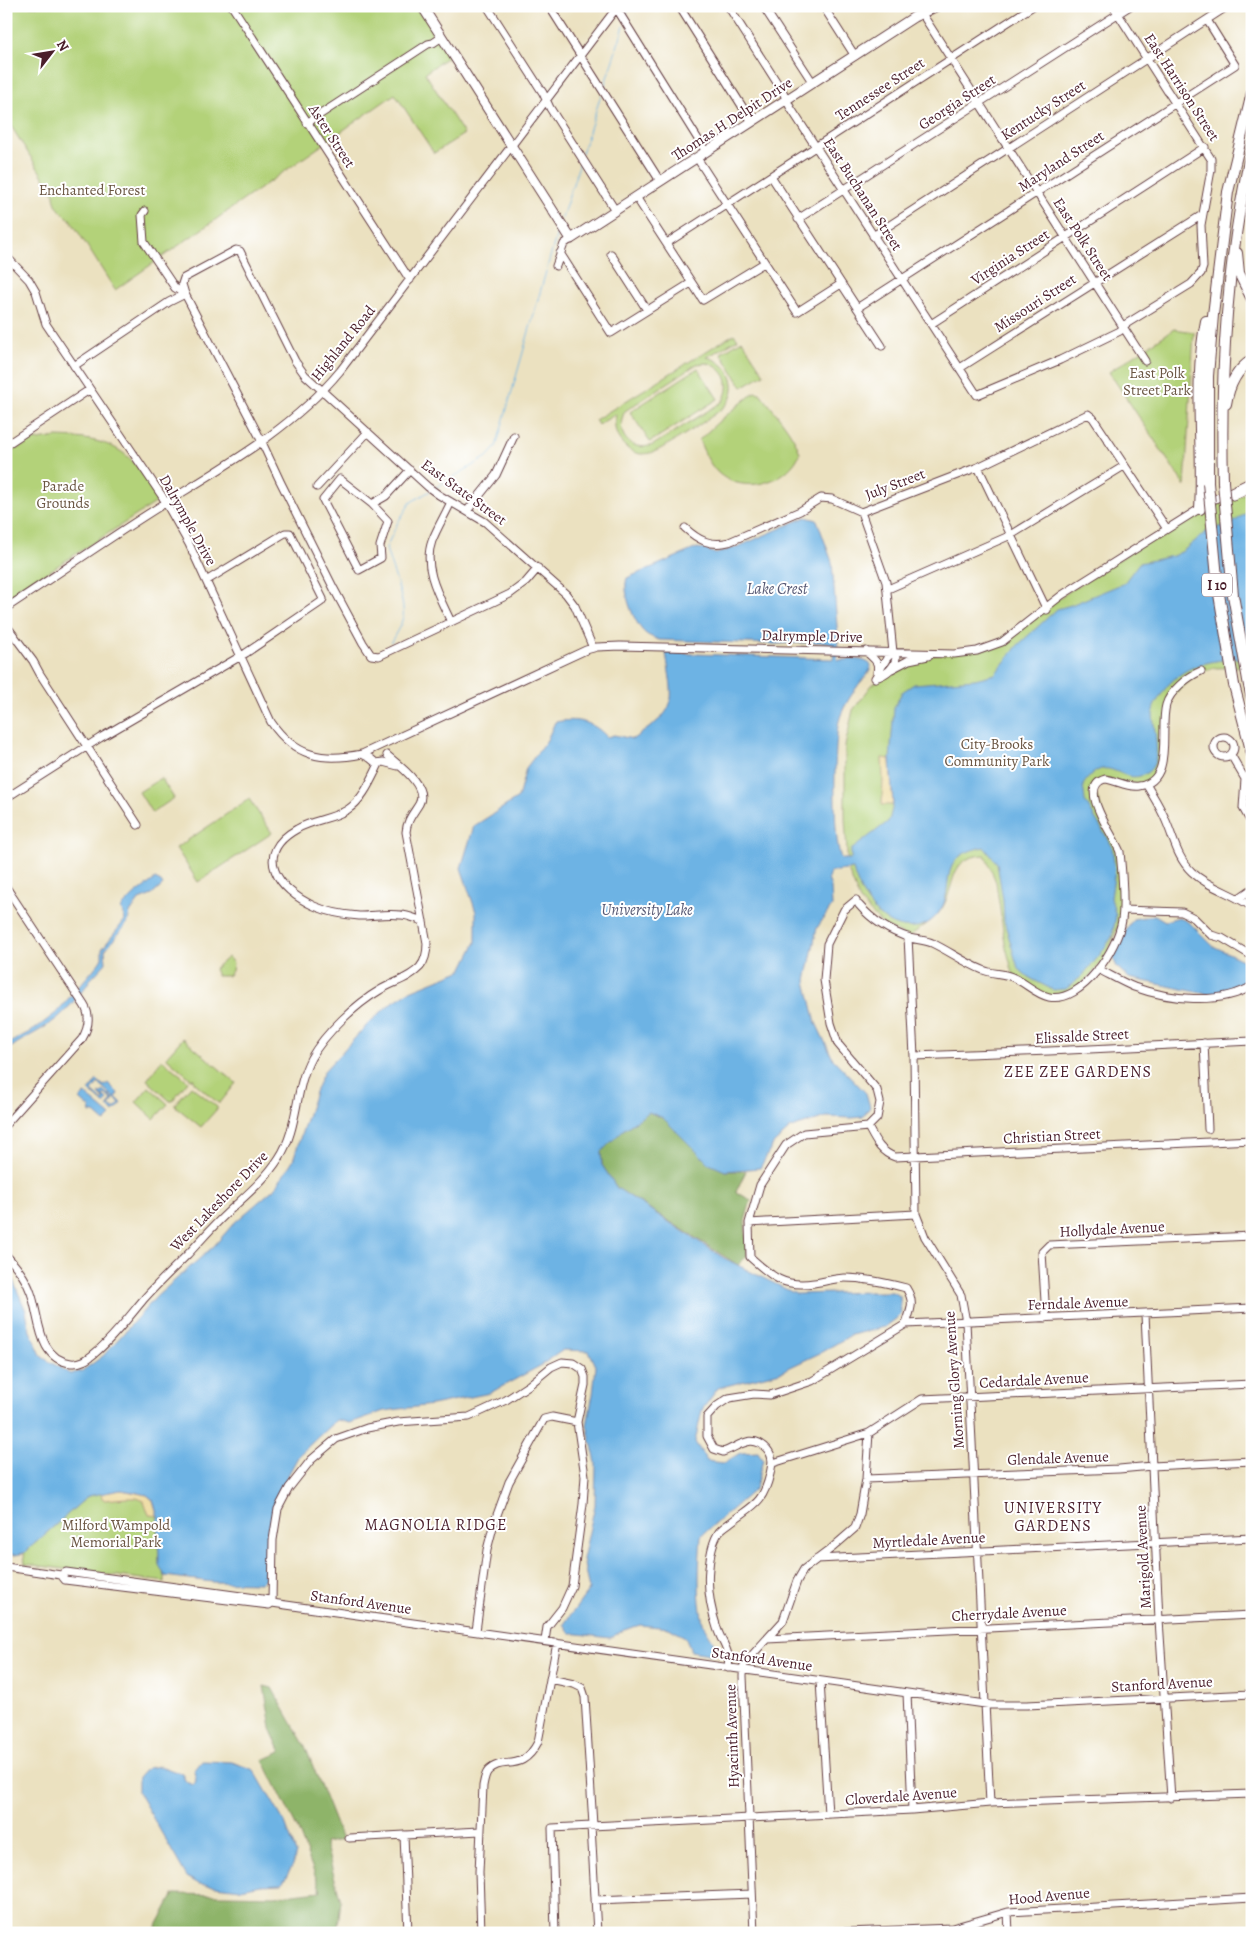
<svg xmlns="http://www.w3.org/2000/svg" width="1258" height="1939" viewBox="0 0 1258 1939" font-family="Alegreya,serif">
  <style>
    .green { fill: #b3d279; stroke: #7e7852; fill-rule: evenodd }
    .forest { fill: #8eb469; stroke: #6c6a4a }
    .sand { fill: #eeda9e; stroke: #9c7c64 }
    .water { fill: #6db3e4; stroke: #5c6988; fill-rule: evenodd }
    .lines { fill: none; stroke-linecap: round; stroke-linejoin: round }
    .stream { stroke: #6db3e4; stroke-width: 1 }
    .minor-casing { stroke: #623c41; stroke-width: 9 }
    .major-casing { stroke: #623c41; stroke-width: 11 }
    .highway-casing { stroke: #623c41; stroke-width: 12 }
    .minor { stroke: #fff; stroke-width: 7 }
    .major { stroke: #fff; stroke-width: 9 }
    .highway { stroke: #fff; stroke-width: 10 }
    .highway-bridge-casing { stroke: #623c41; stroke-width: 12; stroke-linecap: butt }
    .highway-bridge { stroke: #fff; stroke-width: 10 }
    .labels { text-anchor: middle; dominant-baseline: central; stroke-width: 4; stroke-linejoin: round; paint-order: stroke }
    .shield { fill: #fff; stroke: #80626b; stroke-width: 1 }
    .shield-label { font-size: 14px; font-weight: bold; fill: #4a1f2b }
    .street-label { font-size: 15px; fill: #4a1f2b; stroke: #fff }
    .park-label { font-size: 15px; fill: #6a5542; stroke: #fff }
    .water-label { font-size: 16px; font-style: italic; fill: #585a75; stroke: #fff }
    .neighbourhood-label { font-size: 16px; letter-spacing: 1px; fill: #4a1f2b; stroke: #fff }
  </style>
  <rect width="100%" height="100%" fill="#fff"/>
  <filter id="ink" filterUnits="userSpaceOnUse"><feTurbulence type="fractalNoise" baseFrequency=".02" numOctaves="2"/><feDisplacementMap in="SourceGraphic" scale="10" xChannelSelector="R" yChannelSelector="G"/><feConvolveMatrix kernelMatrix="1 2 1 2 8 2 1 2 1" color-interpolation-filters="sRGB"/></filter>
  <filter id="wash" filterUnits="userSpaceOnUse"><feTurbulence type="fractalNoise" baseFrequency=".0096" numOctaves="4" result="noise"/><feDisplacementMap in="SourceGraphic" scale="20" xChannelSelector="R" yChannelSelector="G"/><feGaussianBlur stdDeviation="1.12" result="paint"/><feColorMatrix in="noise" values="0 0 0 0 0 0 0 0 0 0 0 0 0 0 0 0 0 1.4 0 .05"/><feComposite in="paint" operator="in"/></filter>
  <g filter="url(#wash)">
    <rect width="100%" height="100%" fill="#ebe1c0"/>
    <path class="green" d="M6,6H422L453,53L425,73L464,134L434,153L395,94L115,290L70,219C61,212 54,206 54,194L6,118Z
      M1174,329L1194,332L1185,486L1109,372Z
      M734,334L738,339L707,357C728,362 742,385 727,404C721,412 668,446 656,451C652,453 646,454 641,454C633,453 627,449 622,443C614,434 614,424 616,414L598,425L595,420ZM707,363C726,368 733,385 722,402L653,445C629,453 614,432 625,411L697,364Z
      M742,340L764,374L742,387L721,353Z
      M698,368L718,399L650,442L630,412Z
      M755,392L760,393C773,410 794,433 800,453C789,481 750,493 725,478C711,470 705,454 699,440L717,423Z
      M57,437C84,438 114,440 133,462C143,473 150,487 157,499V502L6,599V454L32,441Z
      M1252,490V667L1214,668L1201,671L1169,699L1163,757L1156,775L1143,785L1103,779L1094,790L1118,847L1123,914L1105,959L1077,989L1048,997L1014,977L1005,944L996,882L985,855C947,857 957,886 941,910C932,922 919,929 908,937L883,925L860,901L848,870L845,818V746L853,710L872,685L902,664L937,654L992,646L1045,607L1176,523Z
      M161,778L174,798L152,813L139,792Z
      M249,799L272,833L198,882L176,848Z
      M228,957L233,963L232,971L228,976H217L214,969Z
      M183,1038L236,1083L220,1103H218L194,1082V1079H191L167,1058V1056Z
      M162,1060L188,1081L172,1101H170L147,1080Z
      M191,1086L217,1107V1109L201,1127L175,1106V1104Z
      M149,1087L168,1104L154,1119L136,1102Z
      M105,1492L153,1500L158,1517L159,1564L165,1576V1582L25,1564L24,1553L88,1496Z"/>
    <path class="forest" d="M648,1112L663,1118L725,1171H746L736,1192L751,1200L745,1221L747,1256L738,1265L617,1188L602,1165L601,1152L623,1130Z
      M264,1686L272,1688L305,1746L342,1840L325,1843L341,1901L337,1933H153L174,1894L275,1896L321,1891L298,1830L263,1760L281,1752L272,1733Z"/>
    <path class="sand" d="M882,758L890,759L893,805H882L883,778Z
      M121,1490L147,1495L153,1500L158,1516L149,1515L144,1501L137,1498H126L105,1500L102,1498L101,1493Z"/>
    <path class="water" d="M1250,510H1252V658C1217,659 1181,662 1161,695C1158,700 1153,706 1153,712C1153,728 1163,759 1149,771C1123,792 1109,746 1083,785L1085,801L1112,846L1115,870L1111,898L1116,916L1112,937L1099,956L1081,977L1066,989L1053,990L1028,977L1018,968L1004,921L1003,900L997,863L984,847C974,849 963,852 956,860C944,873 951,896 940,911C934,920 926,926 915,927C882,932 860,897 853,869L830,872L828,879L831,887L832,906L817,928L806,981L816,1023L833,1059L866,1093L870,1107L863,1117L852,1118L826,1117L791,1128L774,1143L760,1168L725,1171L709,1164L663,1118L649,1112L623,1130L601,1152L602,1165L617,1188L724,1258L755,1274L796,1294L871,1292H892L900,1296L901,1315L885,1327L851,1335L820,1353L780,1372L718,1388L702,1410L695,1442L707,1461L724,1463L740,1453L758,1452L763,1460L755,1489L701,1536C699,1564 697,1594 703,1623C706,1633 719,1644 715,1655L691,1651L685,1637L669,1628L640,1625L624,1630L610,1638L570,1633L564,1624L589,1590L583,1559L595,1505L596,1463L587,1425L593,1394L596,1366L589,1351L563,1350L540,1366L490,1393L432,1405L384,1411L350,1423L336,1420L299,1455L277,1496L267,1549L268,1576L260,1583L212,1582L165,1576L159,1565L158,1517L153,1500L147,1495L134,1492L121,1490L88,1496L24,1553L15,1555L6,1554V1271L12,1278L26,1311L30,1331L42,1357L70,1374L82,1371L103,1356L157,1296L214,1246L234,1223L276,1187L293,1160L315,1092L324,1071L369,1023L390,1004L410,991L462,970L476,942V912L461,868L474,826L518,798L526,768L547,740L555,722C576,718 593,721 607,737L614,735L633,739C679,708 674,706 666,653L833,659L834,647L826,642L775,644L659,640C655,638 648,636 645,633C634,623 622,592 627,578L697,548L704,549L716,554L742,545L806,517L817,520L832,562L838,639L837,657L838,660C848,660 864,657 871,665C871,674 861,680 857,687C850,697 842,709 839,721C834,739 832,848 842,859H851V850L889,821L893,805L890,759L894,708L902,692L914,684L975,679L995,674L1018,645L1057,609L1071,605L1124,583L1139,563L1173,556L1183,551L1206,532L1234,522Z
      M155,879L161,882L163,885L152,895L139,900L130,913L128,922L105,950L106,963L89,981L87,985C77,997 68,1010 55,1020C40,1032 21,1039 6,1051V1045L11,1042L35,1029L56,1013L99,963L102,958V949L125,920L121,908L134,895Z
      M1155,915L1165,921L1179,917L1190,923L1213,946L1247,962L1252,976L1239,986L1224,993L1206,994L1129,978L1117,967L1113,958L1122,936L1133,919Z
      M97,1080L104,1086L108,1083L118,1093L116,1097L122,1103L114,1112L107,1107L112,1100L105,1094L103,1095L108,1100L104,1104L89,1091ZM98,1083L120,1103L114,1109L109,1106L114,1100L104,1091L99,1094L104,1099L103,1101L92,1091Z
      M85,1094L111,1116L105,1122L95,1113H91L90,1108L80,1099Z
      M202,1761L232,1762L254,1770L285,1823L296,1853L293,1865L282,1884L261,1885L241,1889L199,1884L187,1877L138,1792V1778L147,1768L160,1766L182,1774L186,1782L194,1785L196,1780L194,1771Z"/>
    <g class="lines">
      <path class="stream" d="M626,18L628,6
        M604,87L624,26
        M582,153L601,95
        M562,218L580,162
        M435,488L487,457L496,447L559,226
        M391,642C395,634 401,626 403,617C406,602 390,565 386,548L398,522L411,502L430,491"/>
    </g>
  </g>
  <g filter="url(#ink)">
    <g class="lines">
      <defs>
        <path id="minor" d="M232,6L410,280
          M487,6L543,93L550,108L615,210
          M549,6L660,181
          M615,6L706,152
          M679,6L752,122
          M728,6L783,92L790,107L977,395L1060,360L1120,331L1126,324L1191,284L1201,273L1203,267L1201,225L1211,170V159L1113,6
          M763,6L813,83
          M823,6L855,56
          M917,6L1145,361
          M307,123L428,44L433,43L442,37
          M697,158L797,312L841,284
          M771,176L882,346
          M636,197L703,300L764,263
          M145,211L142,215L144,242L175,288L185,294
          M798,219L1130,6
          M873,236L1228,6
          M667,243L1033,6
          M560,253L611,333L691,283
          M611,254L647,310
          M6,256L29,280L36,292L46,324L162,496L189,544L271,722C295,757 323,762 362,754L586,650L597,647L620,646L954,654L977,651L1002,642L1062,595L1215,499L1252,481
          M556,266L564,244L571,239
          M857,308L1235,65L1207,20
          M931,324L1205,147
          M74,366L169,302L185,294
          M960,368L1202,215
          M6,445L89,390
          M978,467L1047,610
          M340,479L372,504L388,521L380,546L381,558L359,570L323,500Z
          M317,487L368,432
          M1233,496L1252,487
          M451,502C445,515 437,528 432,541C422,568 440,598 451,622
          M372,504L386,496L410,470
          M467,511L496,475L514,436
          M861,512L886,582L893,652L896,658C894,669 885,675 875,678
          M685,528C698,540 711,547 729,542L800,511L821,498L832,499L861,512L978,467L1088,414L1093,418L1167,529
          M538,568L526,582L510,594L396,648L379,656L371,655L363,643L334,589L280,481L259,436L185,294L182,284L184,278L236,250L240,251L295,361L305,375L428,487L439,495L485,522L566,594L575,606L593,648
          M888,589L1011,535L1124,466
          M6,608C58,574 109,538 162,505C225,466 292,429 340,371L618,6
          M6,625L33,661L40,674L138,825
          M866,651C872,659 880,660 877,672
          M892,669L909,660L928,656
          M875,678L887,658L893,652
          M1214 747a10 10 0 1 1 20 0a10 10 0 1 1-20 0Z
          M362,754L370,758L376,763L383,762L398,766
          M1231,755L1245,779L1243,808L1252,824
          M379,764C371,780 363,800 347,810C332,819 312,820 297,829C252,854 278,890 314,906C328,912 345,915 359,916C373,916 387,913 401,915C408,915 416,919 423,921
          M1146,784C1153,796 1161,808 1166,821C1174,839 1177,858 1192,872C1209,888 1233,893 1252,907
          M6,798L100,738L246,653L321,602L323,599L290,533H285L206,581
          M6,887L84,1005C91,1016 89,1027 82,1039L6,1124
          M1239,898L1252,889
          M859,905C872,920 891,932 910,938C917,940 925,940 932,943C949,951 965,963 983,970C992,974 1003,973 1012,977C1025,982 1035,994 1049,997C1082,1004 1118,948 1122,920C1125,900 1122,872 1120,852C1114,835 1076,787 1105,779C1116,780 1127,788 1139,786C1175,781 1159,729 1166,705C1170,691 1187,677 1201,671
          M1123,910L1182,912L1194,918L1211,935L1222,938L1252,956
          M908,937L914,1056L916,1214L925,1237L961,1295L966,1322L990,1803
          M1098,969C1110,975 1122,982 1134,987C1167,999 1220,1006 1252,986
          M1204,1043L1208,1129
          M914,1056L1049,1051L1252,1041
          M868,1127C875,1140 880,1152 895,1157L1252,1140
          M749,1223L916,1214
          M6,1255C17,1267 26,1278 31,1293C40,1317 37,1359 71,1363C81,1364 88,1359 95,1353C113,1338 128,1318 143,1300C157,1284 173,1269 188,1254C201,1240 213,1226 227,1213C245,1196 265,1180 279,1158C299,1127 294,1090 311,1058C325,1033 356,1004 380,990C393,982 409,979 420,967C426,960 427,952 427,943L406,832C407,820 413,814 419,804C429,786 397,764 387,755
          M1145,1314L1159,1620L1171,1798
          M1046,1318L1042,1252L1049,1245L1252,1236
          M906,1324L1252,1308
          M773,1463L869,1433L922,1399L1252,1384
          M866,1479L1119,1469L1152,1466L1252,1461
          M817,1559L1252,1538
          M6,1567L61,1575L65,1580L269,1605L272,1603L992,1705H1027L1252,1694
          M61,1575L66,1572L270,1600L272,1603
          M272,1603L273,1540L278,1509L289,1488L311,1460L336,1439L367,1428L398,1422L469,1417L506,1400L529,1385L551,1367L562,1362L573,1363L582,1369L585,1377V1385L577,1422L585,1476L583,1504L572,1586L562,1608L547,1627L545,1641
          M476,1631L487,1550L494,1523L509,1482L544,1419L552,1417L577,1422
          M767,1639L1252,1615
          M728,1668C731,1650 722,1644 717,1628C711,1610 707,1587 709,1568C710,1556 712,1542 719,1532C722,1528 727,1525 731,1522C753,1505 763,1504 770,1474C772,1465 774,1457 767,1449C752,1433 740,1446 723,1452L714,1449L707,1436V1417L717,1406L729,1398L754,1394L770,1395L812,1381L906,1324C911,1309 915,1302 906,1288C887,1283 866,1278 845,1278C835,1278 824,1282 814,1283C784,1288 771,1276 750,1257L749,1223L760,1185L786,1145L804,1133L868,1127L877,1118L880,1102L877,1090L838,1044L831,1023L824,980L827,944L844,910L856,900
          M550,1679L574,1684L582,1688L585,1697L593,1825
          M820,1681L828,1814
          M907,1693L912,1810
          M591,1826L597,1933
          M404,1835L408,1933
          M349,1838L480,1831
          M595,1900L752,1894
          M1008,1912L1009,1933
          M481,1933L479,1872L483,1786C484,1781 485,1774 488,1771C503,1755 521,1775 538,1742L557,1643
          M555,1933L552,1828L912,1810L990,1803L1252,1794
          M754,1933L743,1676L744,1664L783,1621L797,1581L804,1569L832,1548L855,1528L860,1514L866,1479L869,1433
          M820,1933L952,1928L1008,1912L1252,1898"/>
        <path id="major" d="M422,6L571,239L914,17L937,6"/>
        <path id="highway" d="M1237,253L1239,273L1252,299
          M1226,404C1229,385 1236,370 1252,360
          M1223,482C1220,367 1227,260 1252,147
          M1208,483V376L1213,315L1228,192L1252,93
          M1200,509C1204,446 1193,383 1206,321
          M1234,685L1252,754
          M1249,686L1252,699"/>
      </defs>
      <use href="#minor" class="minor-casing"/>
      <use href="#major" class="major-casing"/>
      <use href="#highway" class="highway-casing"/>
      <use href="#minor" class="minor"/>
      <use href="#major" class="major"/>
      <use href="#highway" class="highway"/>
      <defs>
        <path id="highway-bridge" d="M1223,482L1233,595L1249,686
          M1208,483L1218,588L1234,685"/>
      </defs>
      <use href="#highway-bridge" class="highway-bridge-casing"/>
      <use href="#highway-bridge" class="highway-bridge"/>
    </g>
  </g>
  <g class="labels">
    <rect class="shield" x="1202" y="573.5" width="30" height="23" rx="4"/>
    <g class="shield-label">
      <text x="1217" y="585">I 10</text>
    </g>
    <g class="street-label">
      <text transform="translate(1182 87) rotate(57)">East Harrison Street</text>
      <text transform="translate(880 89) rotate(-33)">Tennessee Street</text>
      <text transform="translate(957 102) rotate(-33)">Georgia Street</text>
      <text transform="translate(1043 110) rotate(-33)">Kentucky Street</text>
      <text transform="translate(732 119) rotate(-33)">Thomas H Delpit Drive</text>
      <text transform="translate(332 136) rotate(57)">Aster Street</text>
      <text transform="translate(1061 161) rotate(-33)">Maryland Street</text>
      <text transform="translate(863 194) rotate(57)">East Buchanan Street</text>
      <text transform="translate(1083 239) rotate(57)">East Polk Street</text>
      <text transform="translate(1010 257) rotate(-33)">Virginia Street</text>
      <text transform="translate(1035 303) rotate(-33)">Missouri Street</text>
      <text transform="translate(343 343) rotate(-51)">Highland Road</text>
      <text transform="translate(895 484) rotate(-21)">July Street</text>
      <text transform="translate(464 492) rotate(36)">East State Street</text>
      <text transform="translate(188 520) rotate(61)">Dalrymple Drive</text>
      <text transform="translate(812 636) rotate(1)">Dalrymple Drive</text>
      <text transform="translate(1082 1036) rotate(-3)">Elissalde Street</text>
      <text transform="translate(1052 1136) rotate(-3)">Christian Street</text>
      <text transform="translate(219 1201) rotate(-46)">West Lakeshore Drive</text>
      <text transform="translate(1112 1229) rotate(-3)">Hollydale Avenue</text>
      <text transform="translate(1078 1303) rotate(-2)">Ferndale Avenue</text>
      <text transform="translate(954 1380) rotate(-94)">Morning Glory Avenue</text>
      <text transform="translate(1034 1380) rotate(-3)">Cedardale Avenue</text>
      <text transform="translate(1058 1458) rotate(-2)">Glendale Avenue</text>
      <text transform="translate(929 1540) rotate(-3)">Myrtledale Avenue</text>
      <text transform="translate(1143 1557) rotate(-93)">Marigold Avenue</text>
      <text transform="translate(361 1602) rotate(8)">Stanford Avenue</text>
      <text transform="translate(1009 1613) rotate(-3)">Cherrydale Avenue</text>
      <text transform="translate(762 1659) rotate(8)">Stanford Avenue</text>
      <text transform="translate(1162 1684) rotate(-3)">Stanford Avenue</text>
      <text transform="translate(732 1736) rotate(-92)">Hyacinth Avenue</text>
      <text transform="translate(901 1796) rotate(-4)">Cloverdale Avenue</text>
      <text transform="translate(1049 1896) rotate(-5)">Hood Avenue</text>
    </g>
    <g class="park-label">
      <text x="92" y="190">Enchanted Forest</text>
      <text x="1157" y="373">East Polk<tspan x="1157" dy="17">Street Park</tspan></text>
      <text x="63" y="486">Parade<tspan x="63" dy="17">Grounds</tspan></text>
      <text x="997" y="744">City-Brooks<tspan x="997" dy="17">Community Park</tspan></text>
      <text x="116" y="1525">Milford Wampold<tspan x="116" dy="17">Memorial Park</tspan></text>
    </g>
    <g class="water-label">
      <text x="777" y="589">Lake Crest</text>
      <text x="647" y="910">University Lake</text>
    </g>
    <g class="neighbourhood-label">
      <text x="1078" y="1072">ZEE ZEE GARDENS</text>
      <text x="1053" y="1508">UNIVERSITY<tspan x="1053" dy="18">GARDENS</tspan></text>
      <text x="436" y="1525">MAGNOLIA RIDGE</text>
    </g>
  </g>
  <rect width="1258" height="1939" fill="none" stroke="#fff" stroke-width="25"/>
  <g transform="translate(52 52) rotate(59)" stroke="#ffffff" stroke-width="4" paint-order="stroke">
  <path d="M0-4L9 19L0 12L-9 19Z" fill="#4a1f2b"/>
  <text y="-8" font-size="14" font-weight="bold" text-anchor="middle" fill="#4a1f2b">N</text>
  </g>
</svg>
